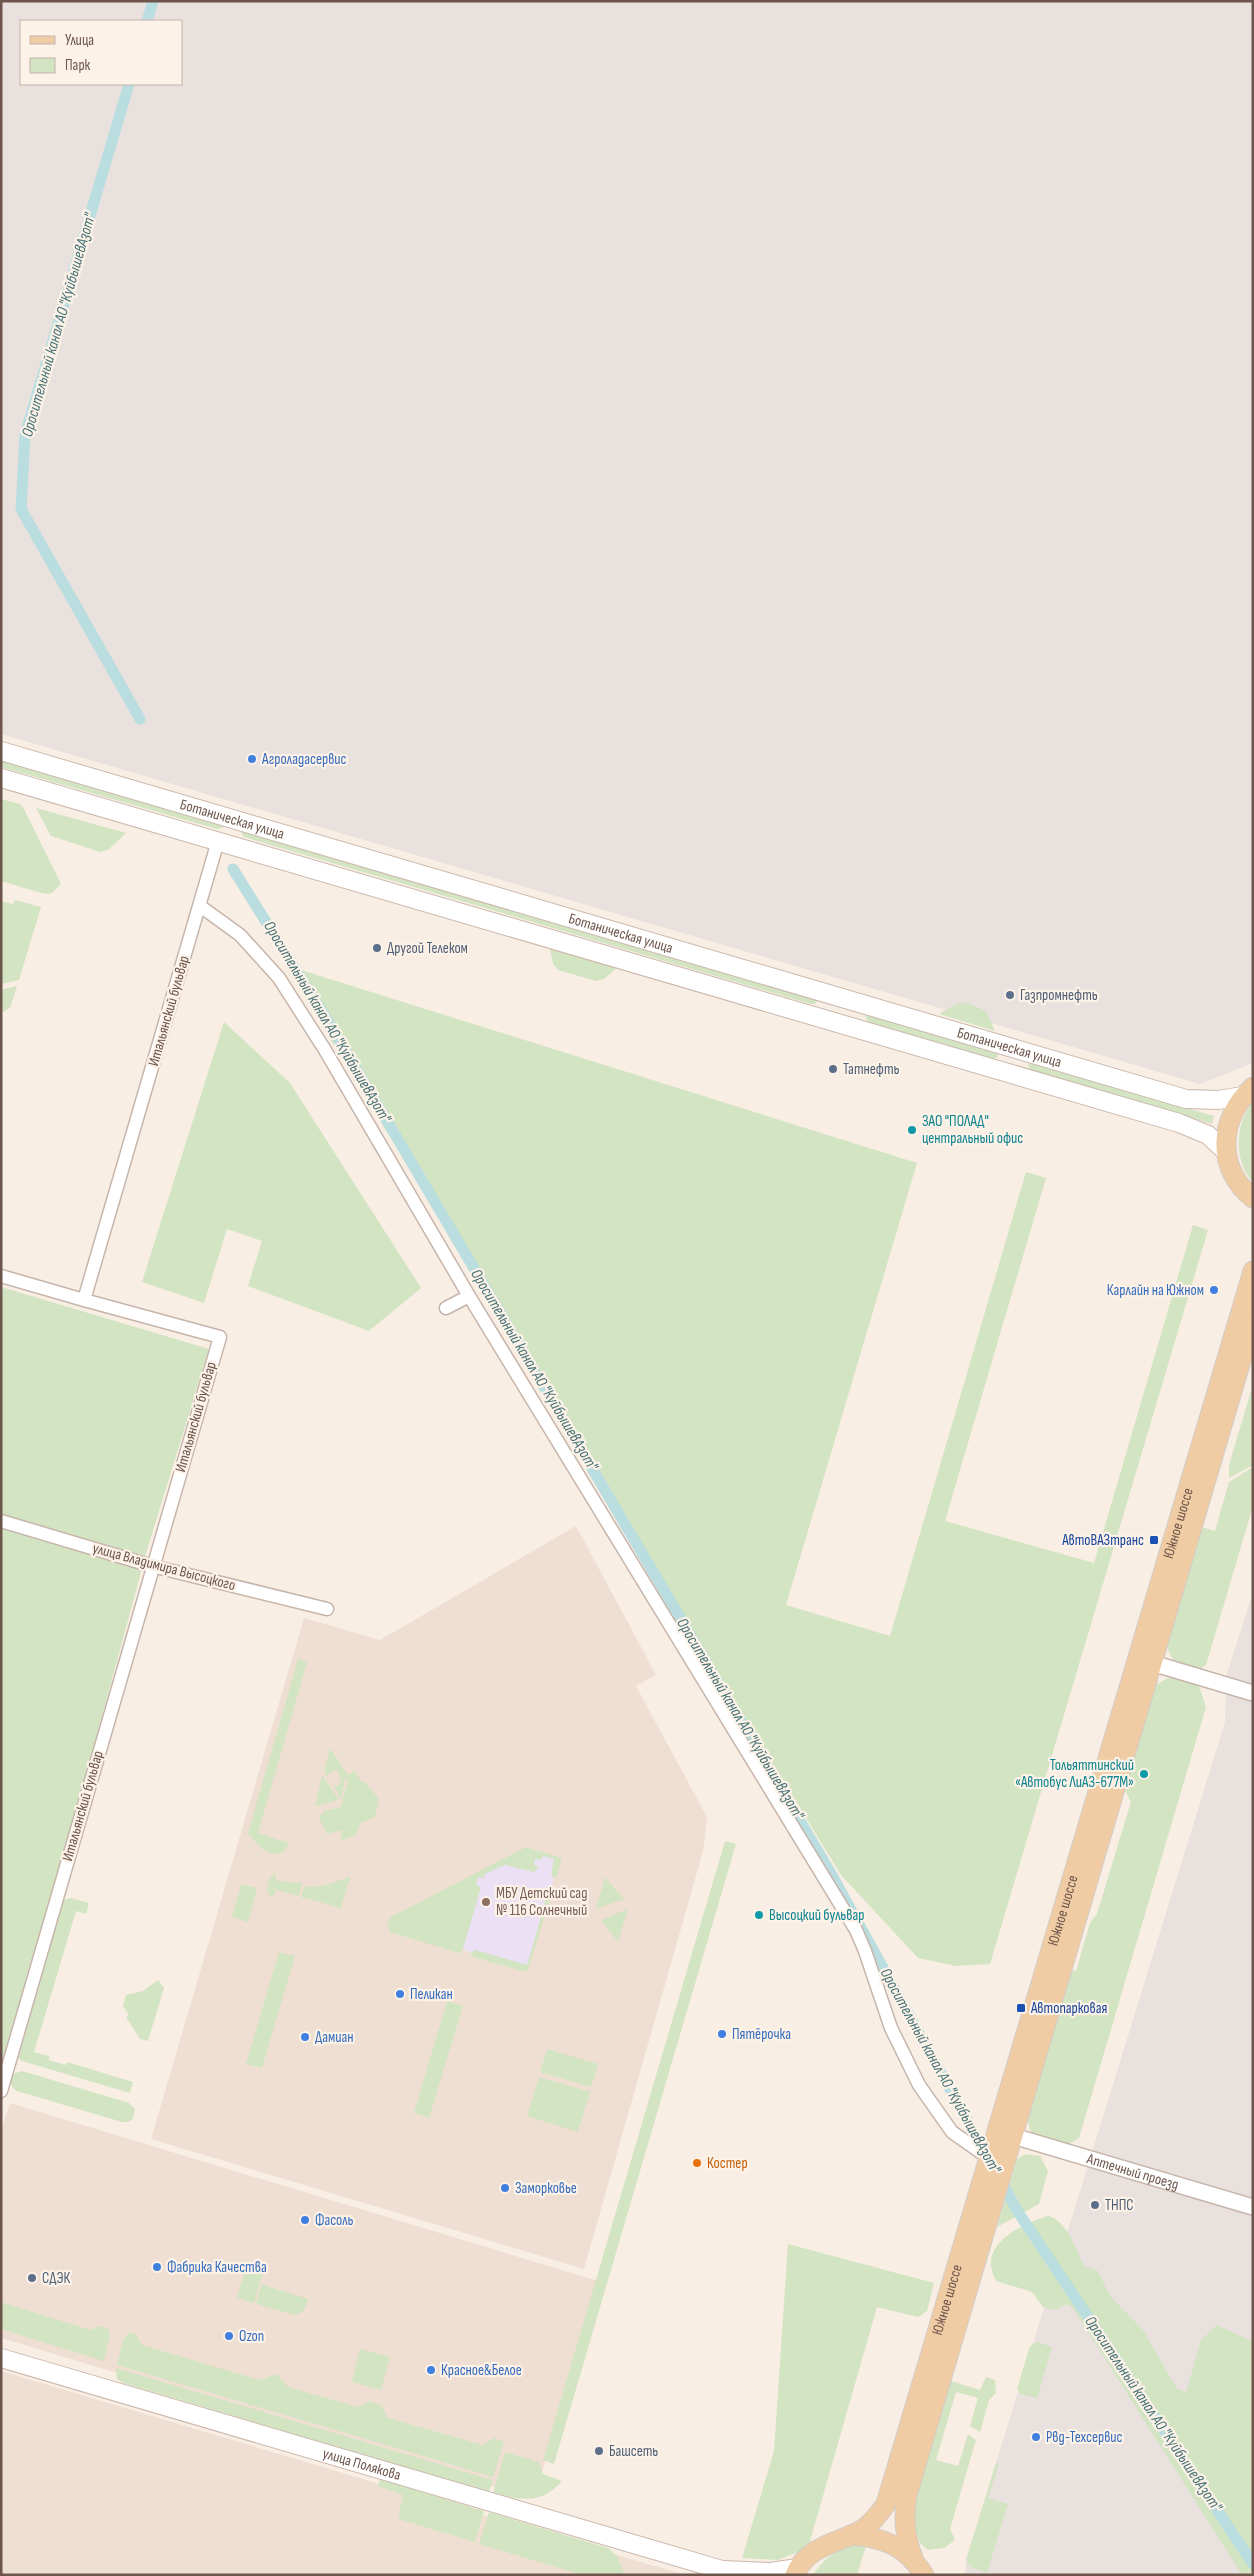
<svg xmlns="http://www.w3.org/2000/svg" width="1254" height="2576" viewBox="0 0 1254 2576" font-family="'Sofia Sans Condensed',sans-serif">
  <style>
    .residential { fill: #efdfd2 }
    .industrial { fill: #e8e1dd; fill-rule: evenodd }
    .education { fill: #ebe0f4 }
    .green { fill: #d3e4c3 }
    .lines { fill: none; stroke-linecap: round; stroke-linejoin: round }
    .canal { stroke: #badddf; stroke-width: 11 }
    .minor-casing { stroke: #c7b5ab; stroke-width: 15 }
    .tertiary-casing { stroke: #c7b5ab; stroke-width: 18 }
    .secondary-casing { stroke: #ccb7ac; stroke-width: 20 }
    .primary-casing { stroke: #d3ccc9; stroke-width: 21 }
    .minor { stroke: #fff; stroke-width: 12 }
    .tertiary { stroke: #fff; stroke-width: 15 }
    .secondary { stroke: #fff; stroke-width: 18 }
    .primary { stroke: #efcca3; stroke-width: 19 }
    .shop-dot { fill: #3f7fe0; stroke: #fcf2e8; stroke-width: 2 }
    .service-dot { fill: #5c6f8a; stroke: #fcf2e8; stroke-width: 2 }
    .culture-dot { fill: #0f9aa8; stroke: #fcf2e8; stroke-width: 2 }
    .transit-dot { fill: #1a4fb4; stroke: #fcf2e8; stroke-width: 2 }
    .education-dot { fill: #8d6e63; stroke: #fcf2e8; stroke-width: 2 }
    .food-dot { fill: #e8710a; stroke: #fcf2e8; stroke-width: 2 }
    .labels { text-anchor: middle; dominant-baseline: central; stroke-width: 4.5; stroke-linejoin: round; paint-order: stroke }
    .shop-label { font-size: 15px; fill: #366cbe; stroke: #fcf2e8; text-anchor: start }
    .street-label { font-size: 15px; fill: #6d554c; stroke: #fcf2e8 }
    .service-label { font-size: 15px; fill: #4e5e75; stroke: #fcf2e8; text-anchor: start }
    .culture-label { font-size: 15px; fill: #0d838f; stroke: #fcf2e8; text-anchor: start }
    .transit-label { font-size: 15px; fill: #164399; stroke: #fcf2e8; text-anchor: end }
    .education-label { font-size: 15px; fill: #785e54; stroke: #fcf2e8; text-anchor: start }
    .food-label { font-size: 15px; fill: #c56008; stroke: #fcf2e8; text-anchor: start }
    .water-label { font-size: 16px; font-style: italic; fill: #477377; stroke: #fcf2e8 }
  </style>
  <rect width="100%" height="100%" fill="#f8eee3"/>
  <path class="residential" d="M576,1526L656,1675L636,1686L707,1817L703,1851L584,2269L151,2139L304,1618L380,1640Z
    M10,2103L598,2281L534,2499L1,2338V2131Z
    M1,2371L685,2575H1Z"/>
  <path class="industrial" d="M1,1H1253V1063L1200,1084L1,734ZM21,21H181V84H21Z
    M1253,1592V2575H965L966,2560L1225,1722L1226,1677Z"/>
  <path class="education" d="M531,1849L560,1858L528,1968L394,1930L397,1918L504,1860Z"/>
  <path class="green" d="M1,756L224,826V827L217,829L1,767Z
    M1,799L20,804L23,807L61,884L52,893L45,894L1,881Z
    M36,808L126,833L108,850L100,852L51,836Z
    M243,828L818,1000L815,1004H811L244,837L241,833Z
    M15,900L41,907L19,980L1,984V901L13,904Z
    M550,948L618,967L604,979L596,981L558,970L553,964Z
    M285,965L917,1163L786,1605L890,1636L1026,1172L1046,1178L945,1521L1094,1563L1193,1225L1208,1230L990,1964L956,1966L918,1958L841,1875Z
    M17,986L10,1008L1,1013V990Z
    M967,1003L986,1011L995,1031L939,1014L956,1004Z
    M868,1015L998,1053V1057L993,1059L868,1022L866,1017Z
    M224,1022L290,1083L421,1288L369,1331L248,1286L262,1241L227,1229L204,1303L142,1282Z
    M1030,1063L1214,1116L1212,1124L1032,1071L1028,1066Z
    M1253,1102V1182C1233,1161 1235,1123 1253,1102Z
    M1,1287L209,1349L147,1550L72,1827L1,2071Z
    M1253,1384V1465L1229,1478V1465Z
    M1253,1467V1506L1206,1665L1198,1671L1175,1664L1168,1650V1639L1201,1527L1215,1531L1229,1482Z
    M298,1659L307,1662L258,1833L289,1843L286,1850C269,1862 258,1845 248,1833Z
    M1168,1678H1178L1199,1686L1206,1707L1079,2138L1068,2145L1033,2135L1030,2130L1027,2117L1071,1970L1076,1971L1090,1923L1097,1914L1131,1802L1125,1790L1126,1779L1152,1687Z
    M330,1748L348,1775L355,1771L362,1783L365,1782L379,1799L375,1817L360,1823L356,1835L342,1840L341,1830L327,1834L319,1818L324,1811L341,1807L348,1779H345L341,1799L334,1787L339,1785L341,1777L337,1770L330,1772L328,1778L324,1771Z
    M322,1775L339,1800L315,1806Z
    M725,1841L736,1844L554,2464L543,2460Z
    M526,1847L562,1858L557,1877L553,1878L551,1873L554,1859L543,1856L541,1860L535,1859L534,1865L539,1866L534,1872L505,1865L485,1874L484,1878L478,1877L476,1885L481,1887L462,1952L459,1953L390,1932L387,1924L391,1917Z
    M275,1873L277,1881L302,1883L299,1896L276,1890L273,1897L270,1896C265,1889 268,1878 275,1873Z
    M350,1877L341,1908L301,1897L304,1887L323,1886Z
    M605,1877L624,1899L596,1909Z
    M241,1884L257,1888L248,1922L232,1917Z
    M552,1886L553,1889L528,1970L522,1971L473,1957L470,1953L476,1950L527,1965L543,1910L548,1887Z
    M71,1898L89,1903L86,1914L76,1911L34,2052L49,2056V2060L66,2065L67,2062L133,2082L130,2093L22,2061L18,2058L63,1900Z
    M628,1909L618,1942L601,1920Z
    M279,1952L295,1956L262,2068L246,2064Z
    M158,1980L164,1988L148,2041L140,2039L126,2017L129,2015L123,2006L126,1995L143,1991Z
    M447,2001L463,2006L429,2118L414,2113Z
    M547,2049L598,2064L591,2087L540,2072Z
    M22,2071L129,2103L135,2109L133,2119L128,2122H122L17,2091L13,2088L10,2083L13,2074Z
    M539,2077L590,2092L578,2132L527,2116Z
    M1026,2154L1040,2156L1048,2171L1039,2204L997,2227L1017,2159Z
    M1048,2216C1067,2220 1076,2250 1084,2266L1097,2270L1110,2296L1143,2330L1177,2389L1186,2392L1201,2340L1217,2325L1253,2342V2575H1242L1073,2308L1067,2304L1055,2310L1043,2307L1032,2292L996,2281C976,2246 1019,2225 1048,2216Z
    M788,2244L934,2283L927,2311L918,2317L877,2307L808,2548L778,2560L742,2558L774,2451Z
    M246,2267L263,2272L254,2303L237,2298Z
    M261,2284L308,2299C306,2307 304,2313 295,2315L256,2304Z
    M1,2302L90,2330L101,2326L108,2328L110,2336L104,2361L1,2329Z
    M130,2332L136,2335L142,2345L259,2380L277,2374L288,2387L358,2407L369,2401L381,2405L388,2418L483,2445L494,2438L504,2442L493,2477L117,2365L123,2340Z
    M1037,2342L1052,2347L1037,2398L1020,2394L1017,2389L1030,2346Z
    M360,2349L390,2357L381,2390L352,2382Z
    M116,2368L493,2480L489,2492L123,2383L117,2379Z
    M986,2377L995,2380L996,2393L989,2400L980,2432L970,2426L978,2398L956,2392L936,2460L958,2466L968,2434L976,2440L950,2529L955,2540L944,2548L928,2550L921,2544L915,2532L914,2503L948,2380L980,2390Z
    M505,2452L539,2462L543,2474L562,2481C542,2505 519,2500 493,2493Z
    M996,2463H999L988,2498L1008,2504L987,2573L970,2567L966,2560Z
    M380,2479L484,2511L475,2542L398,2519L403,2495L378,2486Z
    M489,2512L608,2548L617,2556L625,2575H583L479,2544Z
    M867,2543L857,2575H813C826,2555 843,2545 867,2543Z"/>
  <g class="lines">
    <path class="canal" d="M147,21L153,1
      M129,84L25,435L21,509L140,719
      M233,869L331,1026L829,1870L988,2158
      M1000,2179L1018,2212L1253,2564"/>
    <defs>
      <path id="minor" d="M200,906L240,935L279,978L325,1050L469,1296L856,1930L865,1951L891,2028L919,2085L952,2132L989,2158
        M1,1276L84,1300
        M446,1308L469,1296
        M1,1521L152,1566L327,1609
        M1,2091L220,1337L84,1300L218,841"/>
      <g id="tertiary">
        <path d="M1152,1663L1253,1693"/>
        <path id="s1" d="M1013,2136L1253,2207"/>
      </g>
      <g id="secondary">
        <path id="s2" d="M1,751L1186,1099L1218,1100L1243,1096"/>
        <path d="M1,778L1179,1123L1208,1135L1225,1151"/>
        <path id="s3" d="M1,2358L722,2570L730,2575"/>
        <path d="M722,2570L771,2572L798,2568"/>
      </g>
      <g id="primary">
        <path d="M1253,1087C1219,1117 1215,1168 1253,1198"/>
        <path d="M850,2535C883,2537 906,2546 924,2575"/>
        <path d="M914,2561C905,2538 903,2519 907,2495L1253,1320"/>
        <path id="s4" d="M795,2575C806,2546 838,2543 862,2530C872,2523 879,2514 886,2504L1253,1271"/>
      </g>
    </defs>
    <use href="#minor" class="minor-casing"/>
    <use href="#tertiary" class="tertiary-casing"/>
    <use href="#secondary" class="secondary-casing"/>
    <use href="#primary" class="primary-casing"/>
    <use href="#minor" class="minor"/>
    <use href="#tertiary" class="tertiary"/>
    <use href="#secondary" class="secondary"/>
    <use href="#primary" class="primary"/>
  </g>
  <g class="shop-dot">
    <circle cx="252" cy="759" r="5"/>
    <circle cx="1214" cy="1290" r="5"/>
    <circle cx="400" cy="1994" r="5"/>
    <circle cx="722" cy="2034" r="5"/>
    <circle cx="305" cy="2037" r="5"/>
    <circle cx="505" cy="2188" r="5"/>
    <circle cx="305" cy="2220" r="5"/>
    <circle cx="157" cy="2267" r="5"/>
    <circle cx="229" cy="2336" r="5"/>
    <circle cx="431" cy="2370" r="5"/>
    <circle cx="1036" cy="2437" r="5"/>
  </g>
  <g class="service-dot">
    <circle cx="377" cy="948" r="5"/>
    <circle cx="1010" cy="995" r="5"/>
    <circle cx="833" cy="1069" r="5"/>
    <circle cx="1095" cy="2205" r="5"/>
    <circle cx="32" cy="2278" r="5"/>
    <circle cx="599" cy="2451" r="5"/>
  </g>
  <g class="culture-dot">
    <circle cx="912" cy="1130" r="5"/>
    <circle cx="1144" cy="1774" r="5"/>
    <circle cx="759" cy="1915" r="5"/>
  </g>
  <g class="transit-dot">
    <rect x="1149" y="1535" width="10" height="10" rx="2.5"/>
    <rect x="1016" y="2003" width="10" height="10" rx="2.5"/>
  </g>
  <circle class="education-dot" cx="486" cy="1902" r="5"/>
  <circle class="food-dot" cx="697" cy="2163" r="5"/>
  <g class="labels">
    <g class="shop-label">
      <text x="262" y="759">Агроладасервис</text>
      <text x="1204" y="1290" text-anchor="end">Карлайн на Южном</text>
      <text x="410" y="1994">Пеликан</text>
      <text x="732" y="2034">Пятёрочка</text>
      <text x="315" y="2037">Дамиан</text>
      <text x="515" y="2188">Заморковье</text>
      <text x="315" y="2220">Фасоль</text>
      <text x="167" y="2267">Фабрика Качества</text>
      <text x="239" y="2336">Ozon</text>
      <text x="441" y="2370">Красное&amp;Белое</text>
      <text x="1046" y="2437">Рвд-Техсервис</text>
    </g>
    <g class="street-label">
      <text stroke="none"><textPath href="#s2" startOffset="241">Ботаническая улица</textPath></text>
      <text stroke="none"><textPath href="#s2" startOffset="646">Ботаническая улица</textPath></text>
      <text transform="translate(169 1011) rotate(-74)">Итальянский бульвар</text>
      <text stroke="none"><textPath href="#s2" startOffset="1051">Ботаническая улица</textPath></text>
      <text transform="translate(196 1417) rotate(-74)">Итальянский бульвар</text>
      <text stroke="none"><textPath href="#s4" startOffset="1142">Южное шоссе</textPath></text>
      <text transform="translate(164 1567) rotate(15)">улица Владимира Высоцкого</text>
      <text transform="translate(83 1806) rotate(-74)">Итальянский бульвар</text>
      <text stroke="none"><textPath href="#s4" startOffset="738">Южное шоссе</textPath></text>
      <text stroke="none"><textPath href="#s1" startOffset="125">Аптечный проезд</textPath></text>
      <text stroke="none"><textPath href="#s4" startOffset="332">Южное шоссе</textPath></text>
      <text stroke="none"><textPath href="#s3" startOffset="376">улица Полякова</textPath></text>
    </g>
    <g class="service-label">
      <text x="387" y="948">Другой Телеком</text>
      <text x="1020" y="995">Газпромнефть</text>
      <text x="843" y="1069">Татнефть</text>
      <text x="1105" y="2205">ТНПС</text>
      <text x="42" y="2278">СДЭК</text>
      <text x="609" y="2451">Башсеть</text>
    </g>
    <g class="culture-label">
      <text x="922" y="1121">ЗАО "ПОЛАД"<tspan x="922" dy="17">центральный офис</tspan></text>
      <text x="1134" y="1765" text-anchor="end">Тольяттинский<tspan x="1134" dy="17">«Автобус ЛиАЗ-677М»</tspan></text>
      <text x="769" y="1915">Высоцкий бульвар</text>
    </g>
    <g class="transit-label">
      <text x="1144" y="1540">АвтоВАЗтранс</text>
      <text x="1031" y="2008" text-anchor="start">Автопарковая</text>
    </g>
    <g class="education-label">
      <text x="496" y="1893">МБУ Детский сад<tspan x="496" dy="17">№ 116 Солнечный</tspan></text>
    </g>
    <g class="food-label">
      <text x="707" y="2163">Костер</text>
    </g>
    <g class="water-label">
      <text transform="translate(59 325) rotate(-74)">Оросительный канал АО "КуйбышевАзот"</text>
      <text transform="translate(327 1022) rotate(59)">Оросительный канал АО "КуйбышевАзот"</text>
      <text transform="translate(534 1370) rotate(59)">Оросительный канал АО "КуйбышевАзот"</text>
      <text transform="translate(740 1719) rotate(59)">Оросительный канал АО "КуйбышевАзот"</text>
      <text transform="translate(940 2071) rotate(61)">Оросительный канал АО "КуйбышевАзот"</text>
      <text transform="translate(1153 2414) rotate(56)">Оросительный канал АО "КуйбышевАзот"</text>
    </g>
  </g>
  <rect width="1254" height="2576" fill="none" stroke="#6d554c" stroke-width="5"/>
  <rect x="20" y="20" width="162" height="65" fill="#fcf2e8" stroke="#c3b3aa"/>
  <rect x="30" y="36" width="25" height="8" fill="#efcca3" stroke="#c3b3aa"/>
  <text x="65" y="45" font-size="15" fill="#6d554c">Улица</text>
  <rect x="30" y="58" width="25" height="15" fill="#d3e4c3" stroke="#c3b3aa"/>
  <text x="65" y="70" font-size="15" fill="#6d554c">Парк</text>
</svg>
